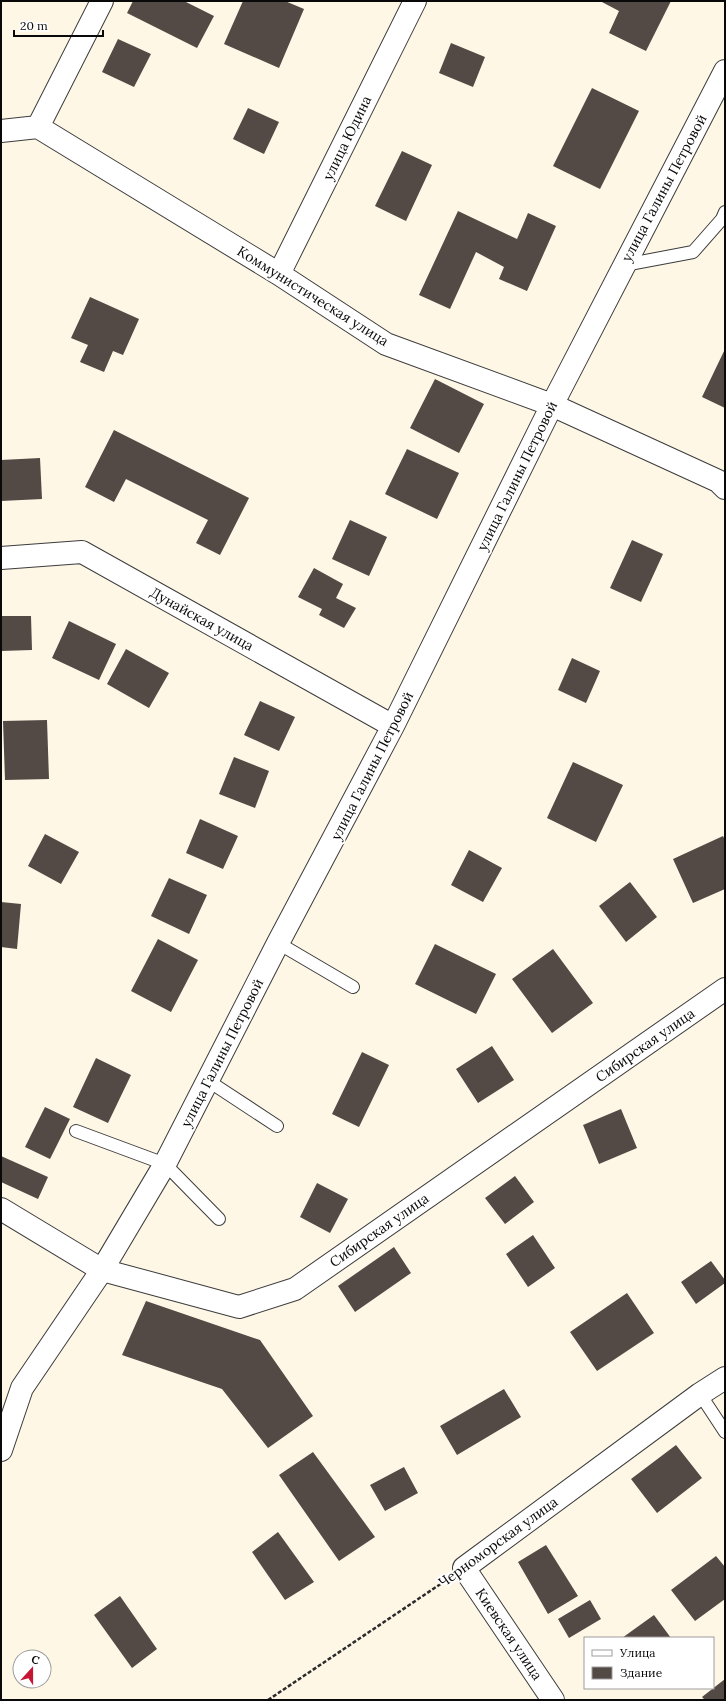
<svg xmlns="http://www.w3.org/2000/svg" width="726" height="1701" viewBox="0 0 726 1701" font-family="Lora,serif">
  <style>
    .building { fill: #534945 }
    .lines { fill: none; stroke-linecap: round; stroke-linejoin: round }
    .service-casing { stroke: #3c3c3c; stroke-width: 14 }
    .minor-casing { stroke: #3c3c3c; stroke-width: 24 }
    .path { stroke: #2b2b2b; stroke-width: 2.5; stroke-dasharray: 4 2; stroke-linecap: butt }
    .service { stroke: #fff; stroke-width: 12 }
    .minor { stroke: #fff; stroke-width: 22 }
    .labels { text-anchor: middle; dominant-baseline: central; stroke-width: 4; stroke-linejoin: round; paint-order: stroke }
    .street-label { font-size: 14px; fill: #090909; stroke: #fff }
  </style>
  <rect width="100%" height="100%" fill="#fff7e6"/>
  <path class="building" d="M133,1H184L214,16L197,48L127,13Z
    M243,1H285L304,9L279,68L224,44Z
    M600,1H671L646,51L609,33L619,11Z
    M118,39L151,54L134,87L102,72Z
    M451,43L485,57L473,87L439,73Z
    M592,88L639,111L600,189L553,166Z
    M248,108L279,122L264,154L233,139Z
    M402,151L432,165L406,221L375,206Z
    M458,211L517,239L528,213L556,226L527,291L499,279L504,267L476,252L450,309L419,295Z
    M90,297L139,319L123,355L113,351L104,372L80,362L88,345L71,338Z
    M725,349V408L702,397Z
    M435,379L484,404L459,453L410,428Z
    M114,430L249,498L220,555L196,543L208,520L126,479L114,502L85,487Z
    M407,449L459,473L437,519L385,494Z
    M40,458L42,499L1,501V460Z
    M350,520L387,537L369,576L332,559Z
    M632,540L663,554L641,602L610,588Z
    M314,568L343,584L336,598L356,608L344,628L319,615L322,609L298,597Z
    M1,616H31L32,650L1,651Z
    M69,621L116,644L99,680L52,658Z
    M126,649L169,673L149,708L107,684Z
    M572,658L600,671L586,703L558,690Z
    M260,701L295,717L279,751L244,735Z
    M47,720L49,779L5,780L3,721Z
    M234,757L269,771L255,808L219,794Z
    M573,762L623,785L596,842L547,818Z
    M200,819L238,836L223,869L186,853Z
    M45,834L79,852L61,884L28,866Z
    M723,836L725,840V889L693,903L673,859Z
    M469,850L502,868L483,902L451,885Z
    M169,878L207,895L189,934L151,916Z
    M630,882L657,917L626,942L599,906Z
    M1,902L21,904L17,949L1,947Z
    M158,939L198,960L171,1012L131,991Z
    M435,944L496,974L476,1014L415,984Z
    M553,949L593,1003L552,1033L512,979Z
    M492,1046L514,1080L478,1103L456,1069Z
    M362,1052L389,1065L359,1127L332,1114Z
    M96,1058L131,1075L108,1123L73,1107Z
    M45,1107L70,1119L50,1159L25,1147Z
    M621,1109L637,1148L599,1164L583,1125Z
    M1,1156L48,1177L38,1199L1,1182Z
    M515,1176L534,1202L505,1224L485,1198Z
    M317,1183L348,1199L330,1233L300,1217Z
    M533,1235L555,1268L528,1287L506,1254Z
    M394,1247L411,1273L355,1312L338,1286Z
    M711,1261L725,1280V1283L696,1304L681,1282Z
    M627,1293L654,1333L597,1371L570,1332Z
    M146,1301L260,1340L313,1416L268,1448L222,1389L122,1355Z
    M504,1389L521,1417L457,1455L440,1426Z
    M676,1445L702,1478L657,1513L631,1479Z
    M313,1452L375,1537L339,1561L279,1475Z
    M404,1467L418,1493L385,1511L370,1485Z
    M278,1532L314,1582L285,1600L252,1552Z
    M546,1545L578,1596L548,1614L518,1562Z
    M716,1556L725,1567V1599L695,1621L671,1590Z
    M120,1596L157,1649L132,1668L94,1615Z
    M590,1600L601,1619L569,1638L558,1619Z
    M654,1615L671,1638H622Z
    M725,1679V1700H705L702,1697Z"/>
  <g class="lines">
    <defs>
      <path id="service" d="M624,265L693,252L722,219L725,212
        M278,943L353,987
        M207,1080L277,1126
        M76,1131L165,1164L219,1219
        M700,1394L725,1432"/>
      <path id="minor" d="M38,127L102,1
        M1,131L38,127L279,274L386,344L552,405L718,481L725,488
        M279,274L415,1
        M1,558L82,552L393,726
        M1,1209L102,1270L239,1307L295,1289L725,989
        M1,1450L22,1388L102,1270L165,1164L278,943L393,726L552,405L725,71
        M553,1700L464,1568L700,1394L725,1378"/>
    </defs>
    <use href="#service" class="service-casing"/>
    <use href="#minor" class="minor-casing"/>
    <path class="path" d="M268,1700L442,1583"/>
    <use href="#service" class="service"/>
    <use href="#minor" class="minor"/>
  </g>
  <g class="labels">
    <g class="street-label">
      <text transform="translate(347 138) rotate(-64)">улица Юдина</text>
      <text transform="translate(664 188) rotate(-62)">улица Галины Петровой</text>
      <text transform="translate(313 296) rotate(32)">Коммунистическая улица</text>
      <text transform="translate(517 476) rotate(-64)">улица Галины Петровой</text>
      <text transform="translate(202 619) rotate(29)">Дунайская улица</text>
      <text transform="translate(372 766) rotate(-63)">улица Галины Петровой</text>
      <text transform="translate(645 1045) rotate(-35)">Сибирская улица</text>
      <text transform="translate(222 1053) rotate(-63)">улица Галины Петровой</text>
      <text transform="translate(379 1230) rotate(-35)">Сибирская улица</text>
      <text transform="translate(498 1542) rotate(-36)">Черноморская улица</text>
      <text transform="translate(509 1634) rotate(56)">Киевская улица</text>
    </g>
  </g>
  <rect width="726" height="1701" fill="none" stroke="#090909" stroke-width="4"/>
  <rect x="584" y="1637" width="130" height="52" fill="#ffffff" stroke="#9d9d9d"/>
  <rect x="592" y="1650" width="20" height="6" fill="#ffffff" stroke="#9d9d9d"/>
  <text x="620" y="1657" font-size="12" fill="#090909">Улица</text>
  <rect x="592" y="1667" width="20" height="12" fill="#534945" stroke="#9d9d9d"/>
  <text x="620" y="1677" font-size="12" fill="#090909">Здание</text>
  <g transform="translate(32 1669) rotate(21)"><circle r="19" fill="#ffffff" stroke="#9d9d9d"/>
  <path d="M0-3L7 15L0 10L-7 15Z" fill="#c51634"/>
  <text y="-6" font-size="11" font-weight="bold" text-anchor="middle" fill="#090909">С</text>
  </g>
  <path d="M14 30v6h89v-6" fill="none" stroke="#090909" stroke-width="2"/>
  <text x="20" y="30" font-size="12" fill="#090909" stroke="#ffffff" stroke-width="3" paint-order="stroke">20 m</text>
</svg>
